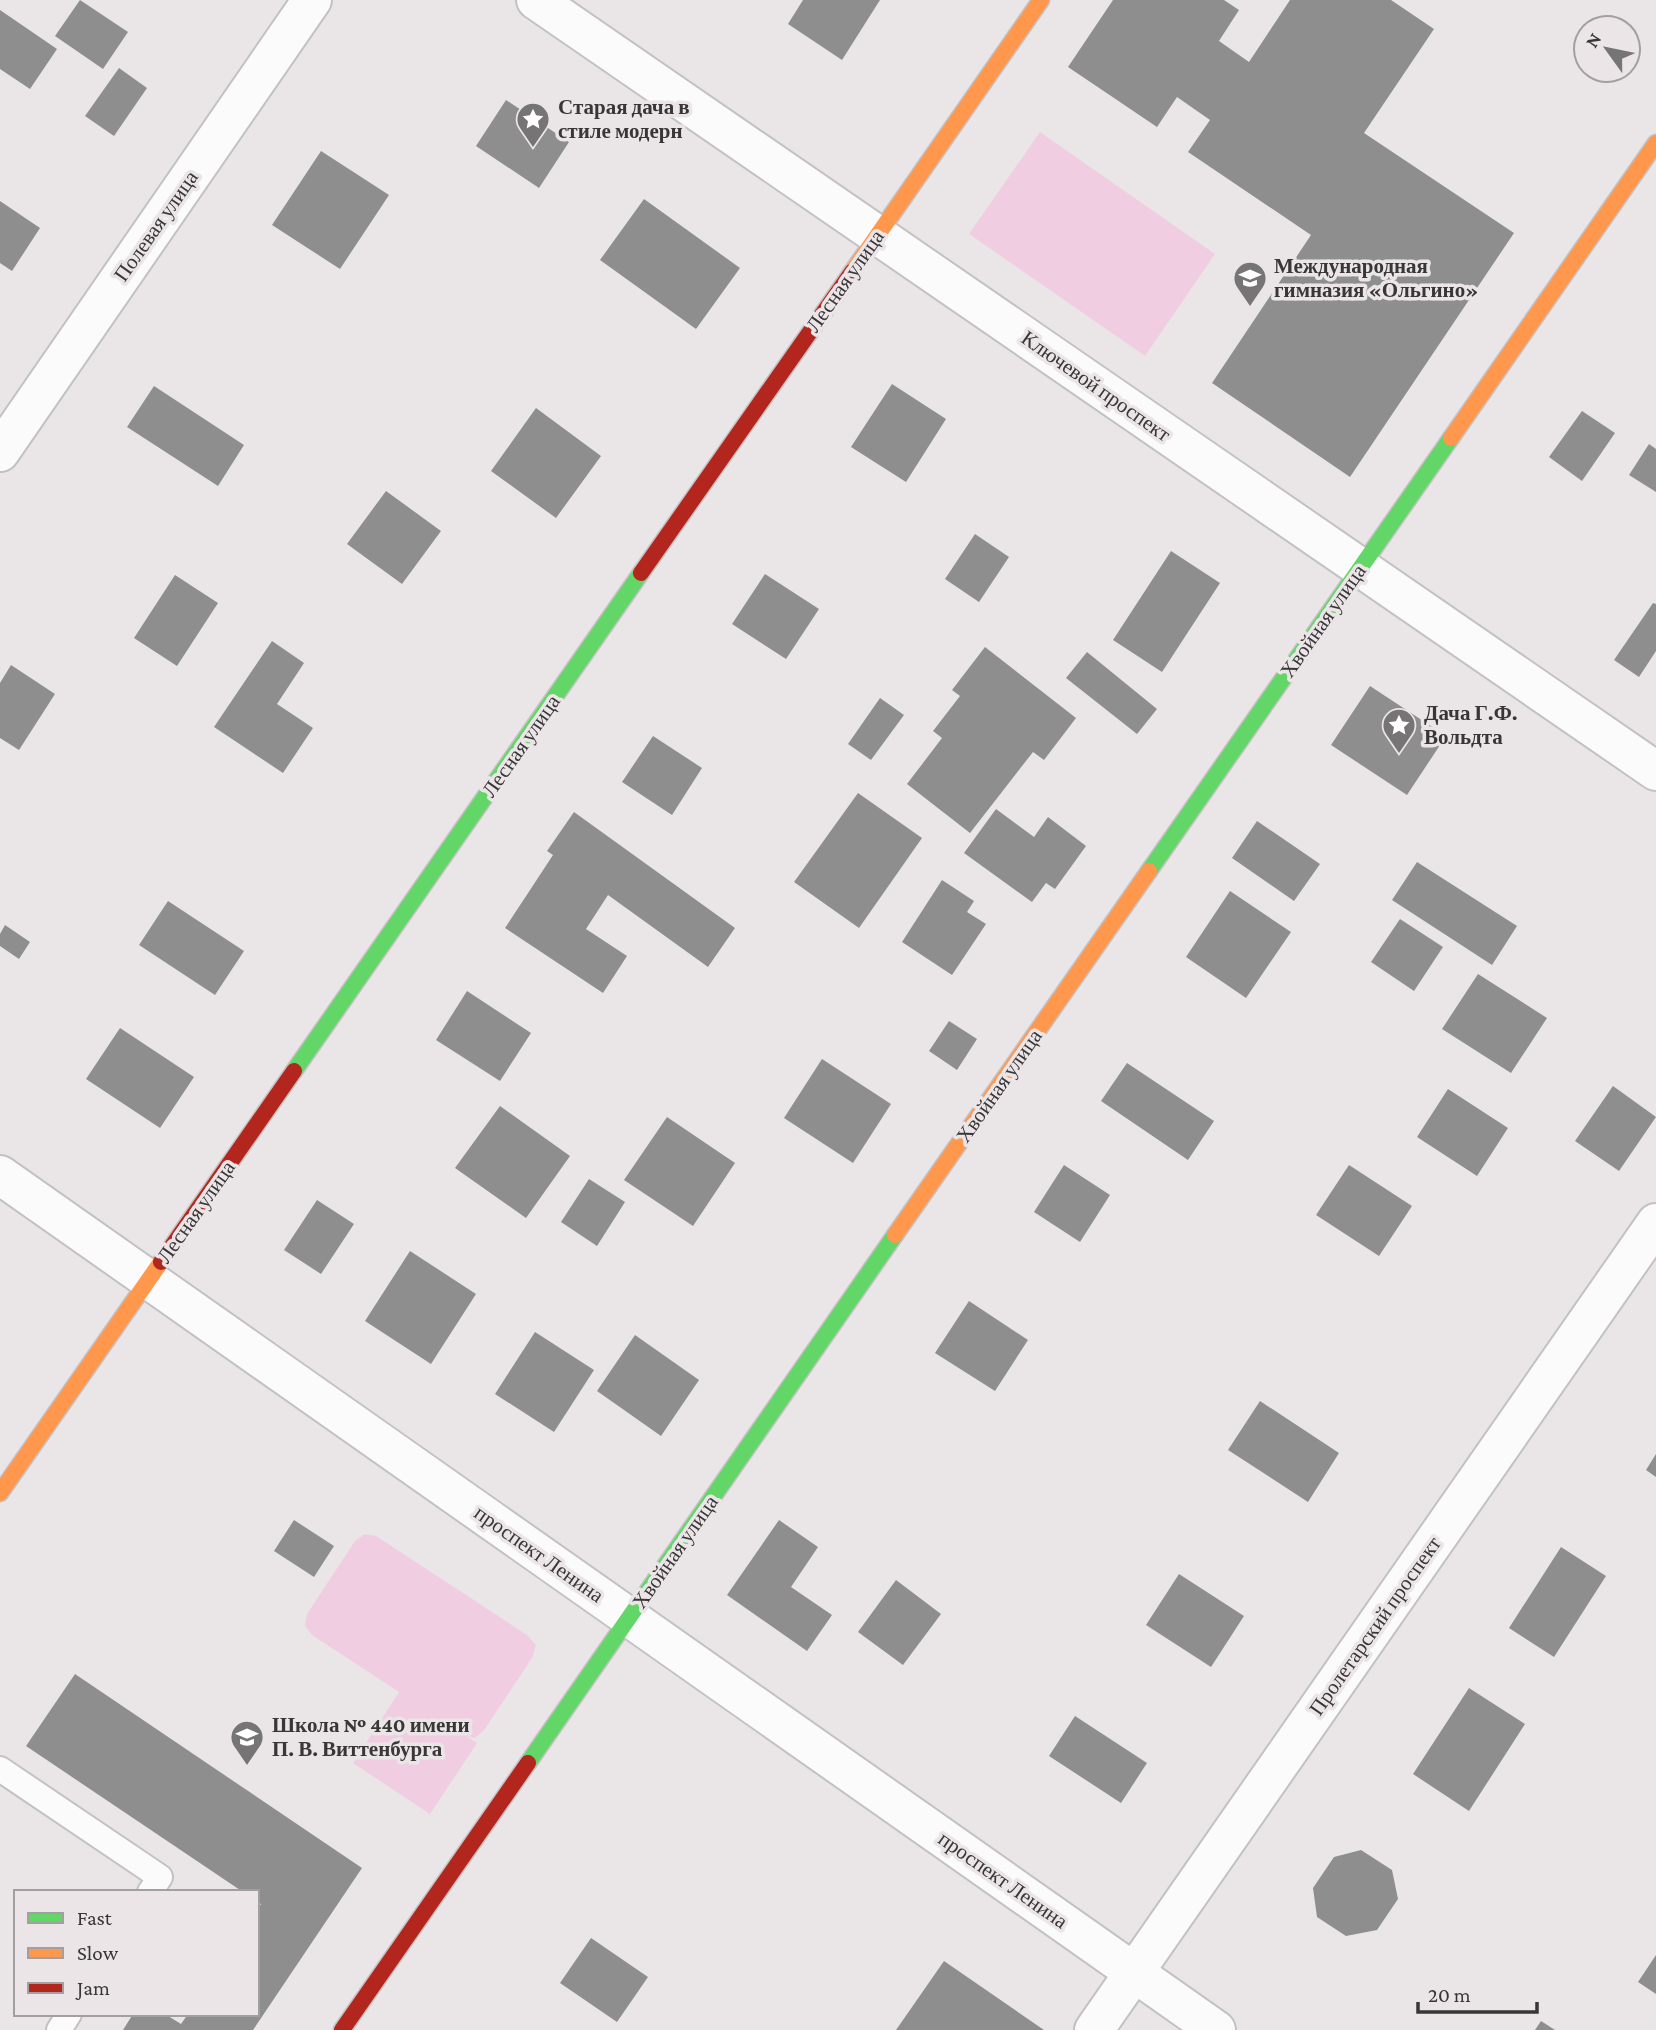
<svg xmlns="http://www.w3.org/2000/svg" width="1656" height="2030" viewBox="0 0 1656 2030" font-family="'Crimson Pro',serif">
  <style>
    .green { fill: #f0cde1 }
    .building { fill: #8f8e8f }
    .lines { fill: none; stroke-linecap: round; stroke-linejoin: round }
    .lane-casing { stroke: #c4c1c3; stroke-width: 28 }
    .street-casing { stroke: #c4c1c3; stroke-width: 42 }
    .fast-casing { stroke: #c4c1c3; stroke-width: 19 }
    .slow-casing { stroke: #c4c1c3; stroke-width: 19 }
    .jam-casing { stroke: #c4c1c3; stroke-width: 19 }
    .lane { stroke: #fcfbfc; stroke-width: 24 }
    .street { stroke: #fcfbfc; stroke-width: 38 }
    .fast { stroke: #63d668; stroke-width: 16 }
    .slow { stroke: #ff974d; stroke-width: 16 }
    .jam { stroke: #b3261e; stroke-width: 16 }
    .labels { text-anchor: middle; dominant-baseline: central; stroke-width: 7; stroke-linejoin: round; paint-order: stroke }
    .poi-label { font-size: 21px; font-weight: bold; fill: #383637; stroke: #ebe5e8; text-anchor: start }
    .street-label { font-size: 21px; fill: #383637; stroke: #ebe5e8 }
  </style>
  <rect width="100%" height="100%" fill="#eae6e8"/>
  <path class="green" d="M1040,132L1215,254L1145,356L969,234Z
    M365,1534L376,1536L527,1635L536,1645L532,1658L484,1730L475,1738L466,1736L477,1743L430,1814L353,1763L399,1692L312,1635L305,1626L307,1614L355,1541Z"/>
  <path class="building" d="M80,0L128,32L103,69L55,36Z
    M803,0H880L842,60L788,24Z
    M1113,0H1224L1239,10L1219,41L1249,62L1290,0H1391L1434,29L1364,133L1514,233L1350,477L1212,383L1311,235L1188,152L1210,120L1177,97L1157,127L1068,67Z
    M0,10L57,49L30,89L0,69Z
    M119,68L147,88L114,136L85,116Z
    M506,100L569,142L539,188L476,146Z
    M321,151L389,195L340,269L272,225Z
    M644,199L740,268L696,329L600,260Z
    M0,201L40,228L12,271L0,263Z
    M892,384L946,419L906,482L851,447Z
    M154,386L244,445L218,486L127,427Z
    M536,408L601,456L556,518L491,471Z
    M1582,411L1615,433L1582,481L1549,457Z
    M1649,444L1656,449V492L1629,475Z
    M386,491L441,531L402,584L347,544Z
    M975,534L1009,557L979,602L945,579Z
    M1171,551L1220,583L1162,672L1113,640Z
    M765,574L819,609L786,659L732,624Z
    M175,575L218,603L177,666L134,638Z
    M1653,603L1656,604V651L1639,677L1614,660Z
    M272,641L304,663L277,704L313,728L283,773L214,727Z
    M985,647L1076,718L1044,760L1033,752L970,833L907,784L942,738L933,731L960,696L952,690Z
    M1087,652L1157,709L1137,734L1066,678Z
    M11,665L55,694L19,750L0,738V683Z
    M1370,686L1446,736L1407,795L1331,745Z
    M880,698L904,715L871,760L848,744Z
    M653,736L702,768L672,815L622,782Z
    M858,793L922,838L859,928L794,882Z
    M996,809L1034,837L1048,817L1086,846L1055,889L1046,883L1032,902L964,853Z
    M574,812L735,928L708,967L608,895L586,929L627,956L603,993L505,928L553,855L547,851Z
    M1257,821L1320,864L1294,901L1232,858Z
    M1417,862L1517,926L1492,965L1392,900Z
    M942,880L974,901L967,912L986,924L952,975L902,942Z
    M1230,891L1291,932L1246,998L1186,957Z
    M168,901L244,951L215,995L139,945Z
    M1400,919L1443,947L1414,991L1371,962Z
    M5,925L30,942L19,959L0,946V934Z
    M1478,974L1547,1018L1511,1073L1442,1029Z
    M467,991L531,1033L500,1081L436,1040Z
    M949,1021L977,1039L957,1070L929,1051Z
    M120,1028L194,1077L160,1128L86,1079Z
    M822,1059L891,1104L853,1163L784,1118Z
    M1127,1063L1214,1121L1188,1160L1101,1101Z
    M1613,1086L1656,1117L1619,1171L1575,1141Z
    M1448,1089L1508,1128L1477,1176L1417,1137Z
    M500,1106L570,1156L526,1218L455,1168Z
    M667,1117L735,1163L693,1226L624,1180Z
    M1064,1165L1110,1195L1080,1242L1034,1212Z
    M1349,1165L1412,1206L1379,1256L1316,1215Z
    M589,1179L625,1202L597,1246L561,1222Z
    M317,1200L354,1224L321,1274L284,1250Z
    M410,1251L476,1294L431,1364L365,1321Z
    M969,1301L1028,1340L995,1391L935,1353Z
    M535,1332L594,1370L554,1432L495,1394Z
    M635,1335L699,1380L661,1436L597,1391Z
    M1260,1401L1339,1453L1308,1502L1228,1450Z
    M1656,1454V1477L1646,1470Z
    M294,1520L334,1546L314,1577L274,1551Z
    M779,1520L818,1547L791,1587L832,1615L807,1651L727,1595Z
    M1561,1547L1606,1576L1554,1657L1509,1628Z
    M1179,1574L1244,1616L1211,1667L1146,1625Z
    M896,1580L941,1614L903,1665L858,1632Z
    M75,1674L362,1868L253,2030H123L133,2014H165L181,2024L188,2014H257V1910L261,1904L257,1902V1892H243L26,1746Z
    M1469,1688L1525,1724L1469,1811L1413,1774Z
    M1075,1716L1147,1763L1121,1803L1049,1756Z
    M1361,1850L1392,1870L1398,1899L1377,1930L1346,1936L1317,1917L1313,1888L1334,1857Z
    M591,1938L648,1977L617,2022L560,1983Z
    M1656,1955V1994L1638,1982Z
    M944,1961L1044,2030H896Z
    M1541,2021L1555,2030H1535Z"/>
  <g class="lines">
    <defs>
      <path id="lane" d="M0,1769L160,1877L150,1892
        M59,2030L69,2014"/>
      <path id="street" d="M536,0L1656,771
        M0,452L312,0
        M0,1175L1216,2030
        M1094,2030L1656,1223"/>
      <path id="fast" d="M1149,871L1451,438
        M294,1071L641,573
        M528,1763L895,1235"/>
      <path id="slow" d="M852,272L1041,0
        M1451,438L1656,143
        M895,1235L1149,871
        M0,1493L161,1262"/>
      <path id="jam" d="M641,573L852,272
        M161,1262L294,1071
        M342,2030L528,1763"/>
    </defs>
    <use href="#lane" class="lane-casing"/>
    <use href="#street" class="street-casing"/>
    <use href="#fast" class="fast-casing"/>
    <use href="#slow" class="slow-casing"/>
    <use href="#jam" class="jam-casing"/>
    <use href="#lane" class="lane"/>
    <use href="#street" class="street"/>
    <use href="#fast" class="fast"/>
    <use href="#slow" class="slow"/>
    <use href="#jam" class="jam"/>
  </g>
  <defs>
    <symbol id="sight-pin" viewBox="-11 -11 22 30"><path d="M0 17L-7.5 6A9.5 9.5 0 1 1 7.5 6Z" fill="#767475" stroke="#ebe5e8"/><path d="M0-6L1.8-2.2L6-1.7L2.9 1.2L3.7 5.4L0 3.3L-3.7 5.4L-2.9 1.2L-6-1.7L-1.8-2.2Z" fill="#fff"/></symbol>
    <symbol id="school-pin" viewBox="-11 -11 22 30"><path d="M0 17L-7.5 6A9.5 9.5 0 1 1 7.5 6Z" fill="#767475" stroke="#ebe5e8"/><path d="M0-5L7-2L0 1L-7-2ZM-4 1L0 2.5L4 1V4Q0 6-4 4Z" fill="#fff"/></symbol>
  </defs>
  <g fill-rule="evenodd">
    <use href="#sight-pin" x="514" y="100" width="38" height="52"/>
    <use href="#school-pin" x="1231" y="259" width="38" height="52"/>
    <use href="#sight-pin" x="1380" y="706" width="38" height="52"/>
    <use href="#school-pin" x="228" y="1718" width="38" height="52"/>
  </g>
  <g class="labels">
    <g class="poi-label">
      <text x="558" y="107">Старая дача в<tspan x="558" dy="24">стиле модерн</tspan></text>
      <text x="1274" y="266">Международная<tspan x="1274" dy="24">гимназия «Ольгино»</tspan></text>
      <text x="1424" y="713">Дача Г.Ф.<tspan x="1424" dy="24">Вольдта</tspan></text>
      <text x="272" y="1725">Школа № 440 имени<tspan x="272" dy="24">П. В. Виттенбурга</tspan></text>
    </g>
    <g class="street-label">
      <text transform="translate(156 226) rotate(-55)">Полевая улица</text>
      <text transform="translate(845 281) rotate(-55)">Лесная улица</text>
      <text transform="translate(1096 386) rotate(35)">Ключевой проспект</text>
      <text transform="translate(1323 621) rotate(-55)">Хвойная улица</text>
      <text transform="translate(521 746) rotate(-55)">Лесная улица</text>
      <text transform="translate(999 1086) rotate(-55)">Хвойная улица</text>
      <text transform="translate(196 1212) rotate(-55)">Лесная улица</text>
      <text transform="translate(675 1552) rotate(-55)">Хвойная улица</text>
      <text transform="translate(539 1554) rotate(35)">проспект Ленина</text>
      <text transform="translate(1375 1626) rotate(-55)">Пролетарский проспект</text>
      <text transform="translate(1003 1880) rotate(35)">проспект Ленина</text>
    </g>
  </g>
  <rect x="14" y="1890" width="245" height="126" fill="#ebe5e8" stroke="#a39fa1" stroke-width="2"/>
  <rect x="28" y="1913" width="35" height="10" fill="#63d668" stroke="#a39fa1" stroke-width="2"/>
  <text x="77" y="1925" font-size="21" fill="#383637">Fast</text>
  <rect x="28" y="1948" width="35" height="10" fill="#ff974d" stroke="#a39fa1" stroke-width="2"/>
  <text x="77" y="1960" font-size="21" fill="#383637">Slow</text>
  <rect x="28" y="1983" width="35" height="10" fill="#b3261e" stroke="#a39fa1" stroke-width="2"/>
  <text x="77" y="1995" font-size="21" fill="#383637">Jam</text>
  <g transform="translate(1607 49) rotate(303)"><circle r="33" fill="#ebe5e8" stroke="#a39fa1" stroke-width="2"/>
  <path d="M0-5L12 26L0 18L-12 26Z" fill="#767475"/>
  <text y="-10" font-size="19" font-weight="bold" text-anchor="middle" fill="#383637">N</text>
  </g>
  <path d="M1418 2002v10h119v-10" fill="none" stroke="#383637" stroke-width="3.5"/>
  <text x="1428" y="2002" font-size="21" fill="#383637" stroke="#ebe5e8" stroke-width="5" paint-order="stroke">20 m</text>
</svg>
